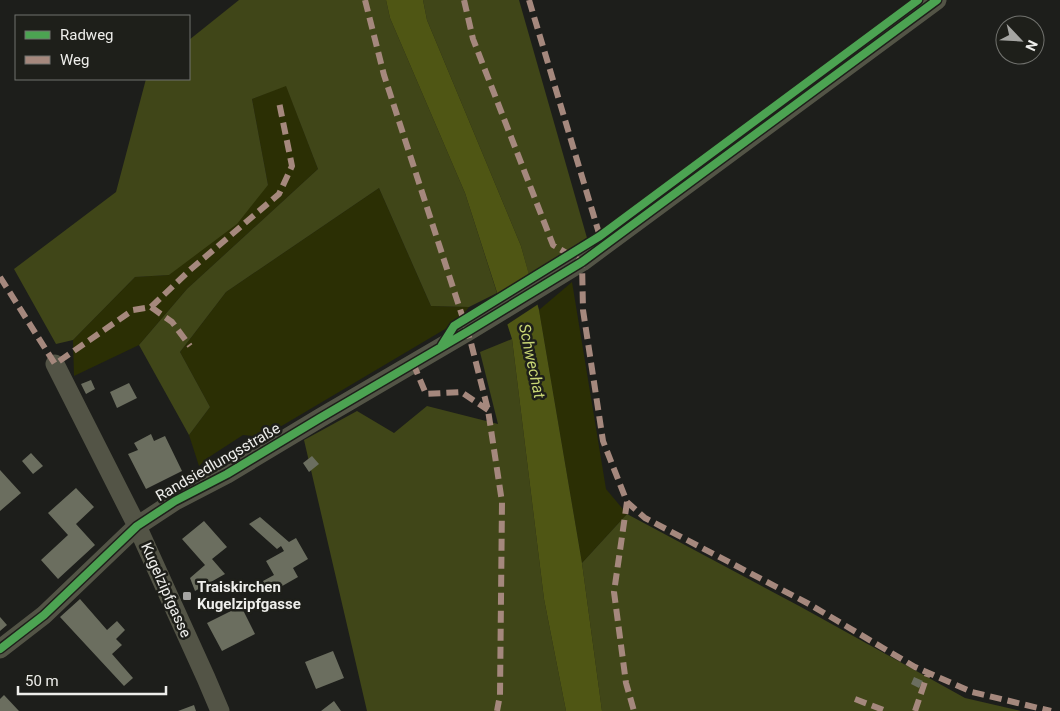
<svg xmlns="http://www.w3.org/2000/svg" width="1060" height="711" viewBox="0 0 1060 711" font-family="Roboto,sans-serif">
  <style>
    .green { fill: #2b2f04 }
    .forest { fill: #404618 }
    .water { fill: #4f5614 }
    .pier { fill: #1d1e1b }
    .building { fill: #6b6e5f }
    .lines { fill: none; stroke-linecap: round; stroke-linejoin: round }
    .minor { stroke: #535446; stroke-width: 19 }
    .quiet { stroke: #a5887d; stroke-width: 6; stroke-dasharray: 12 6; stroke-linecap: butt }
    .cycleway-casing { stroke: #1e1f1a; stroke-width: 11 }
    .cycleway { stroke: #4ca352; stroke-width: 8 }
    .poi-dot { fill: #a5a5a2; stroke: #1e1f1a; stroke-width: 2 }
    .labels { text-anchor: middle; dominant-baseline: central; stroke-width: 5; stroke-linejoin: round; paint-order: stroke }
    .street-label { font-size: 15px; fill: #eeeeeb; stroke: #1e1f1a }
    .poi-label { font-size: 15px; font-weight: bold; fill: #eeeeeb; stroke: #1e1f1a; text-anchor: start }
    .water-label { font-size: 16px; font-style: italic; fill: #c8d574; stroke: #1e1f1a }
  </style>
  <rect width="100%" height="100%" fill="#1d1e1b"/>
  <path class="green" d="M286,85L318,169L187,289L139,345L74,376L73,340L135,277L169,275L268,185L252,99Z
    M379,188L431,306L469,307L457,322L263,437L243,435L206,459L199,466L189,435L210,407L180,352L226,292Z
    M572,282L606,489L627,514L582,563L539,310Z"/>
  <path class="forest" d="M239,0H386L390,18L465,193L497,293L469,307L431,306L379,188L226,292L180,352L210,407L189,435L139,345L187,289L318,169L286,86L252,99L268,185L237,224L169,275L135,277L73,340L56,344L14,269L116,192L146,79H189V40Z
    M423,0H519L587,238L529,275L521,246L427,20Z
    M512,339L544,599L566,711H367L304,440L357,411L394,433L427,406L498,424L480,352Z
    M627,514L801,607L965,698L1021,711H602L582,563Z"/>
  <path class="water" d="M386,0H423L427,20L521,246L539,310L582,563L602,711H566L544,599L512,339L465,193L390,18Z"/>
  <path class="pier" d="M532,274L540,303L505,326L496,296Z"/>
  <path class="building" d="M91,380L95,389L86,394L81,384Z
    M129,383L137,398L117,408L110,392Z
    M151,434L154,441L165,436L182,471L146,489L128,454L138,450L134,443Z
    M31,453L43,466L33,474L22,461Z
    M312,456L319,464L309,472L303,463Z
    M0,470L21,493L0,511Z
    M76,488L94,507L76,524L95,545L58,579L41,560L68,535L48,513Z
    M260,517L289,542L296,538L308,559L293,568L298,577L270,593L263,581L274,575L266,561L284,551L281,546L277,549L249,524Z
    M204,521L227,547L212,559L225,574L195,591L190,578L205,565L182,539Z
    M80,599L107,630L117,621L125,630L116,639L122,645L112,654L133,678L124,686L60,617Z
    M241,606L255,634L222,651L207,623Z
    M0,617L7,625L0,631Z
    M333,651L344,678L316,689L305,662Z
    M914,677L923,681L919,688L911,684Z
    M4,695L19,711H0V699Z
    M334,701L341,711H321Z
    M194,705L196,711H178Z"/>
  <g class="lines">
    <path class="minor" d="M55,364L137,526L206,678L220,711
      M0,649L44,615L137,526L175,501L227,474L320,418L467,332L582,262L937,0"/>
    <path class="quiet" d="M365,0L384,75L471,343L488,410L502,502L500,695L497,711
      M464,0L473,39L553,245L582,262L583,310L603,441L627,502L645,518L809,604L915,667L972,692L1051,711
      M529,0L601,240
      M0,277L55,364L133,310L151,307L172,322L190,346
      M151,307L190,270L279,194L292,166L279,102
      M413,363L426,394L461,392L488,410
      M627,502L614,592L626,683L634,711
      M855,699L886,711
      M915,711L928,673"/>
    <defs>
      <path id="cycleway" d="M442,345L454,326L600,236L918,0
        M0,649L44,615L137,526L175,501L227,474L320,418L467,332L582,262L937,0"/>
    </defs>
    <use href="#cycleway" class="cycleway-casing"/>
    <use href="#cycleway" class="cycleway"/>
  </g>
  <rect class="poi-dot" x="182" y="591" width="10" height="10" rx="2.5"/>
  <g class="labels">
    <g class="street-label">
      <text transform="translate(218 462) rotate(-30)">Randsiedlungsstraße</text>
      <text transform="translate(166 590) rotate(66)">Kugelzipfgasse</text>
    </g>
    <g class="poi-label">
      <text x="197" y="587">Traiskirchen<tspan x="197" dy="17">Kugelzipfgasse</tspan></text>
    </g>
    <g class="water-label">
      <text transform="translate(532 361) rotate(78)">Schwechat</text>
    </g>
  </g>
  <rect x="15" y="15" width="175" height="65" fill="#1e1f1a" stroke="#71726e"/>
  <rect x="25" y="31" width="25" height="8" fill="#4ca352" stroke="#71726e"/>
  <text x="60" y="40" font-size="15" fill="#eeeeeb">Radweg</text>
  <rect x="25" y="56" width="25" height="8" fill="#a5887d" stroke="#71726e"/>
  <text x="60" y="65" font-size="15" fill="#eeeeeb">Weg</text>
  <g transform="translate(1020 40) rotate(115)"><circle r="24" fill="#1e1f1a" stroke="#71726e"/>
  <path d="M0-4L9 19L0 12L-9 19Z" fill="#a5a5a2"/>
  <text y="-8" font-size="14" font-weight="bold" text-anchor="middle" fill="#eeeeeb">N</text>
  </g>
  <path d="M18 686v8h148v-8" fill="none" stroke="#eeeeeb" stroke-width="2.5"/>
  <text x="25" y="686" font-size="15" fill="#eeeeeb" stroke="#1e1f1a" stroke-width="4" paint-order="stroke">50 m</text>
</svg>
